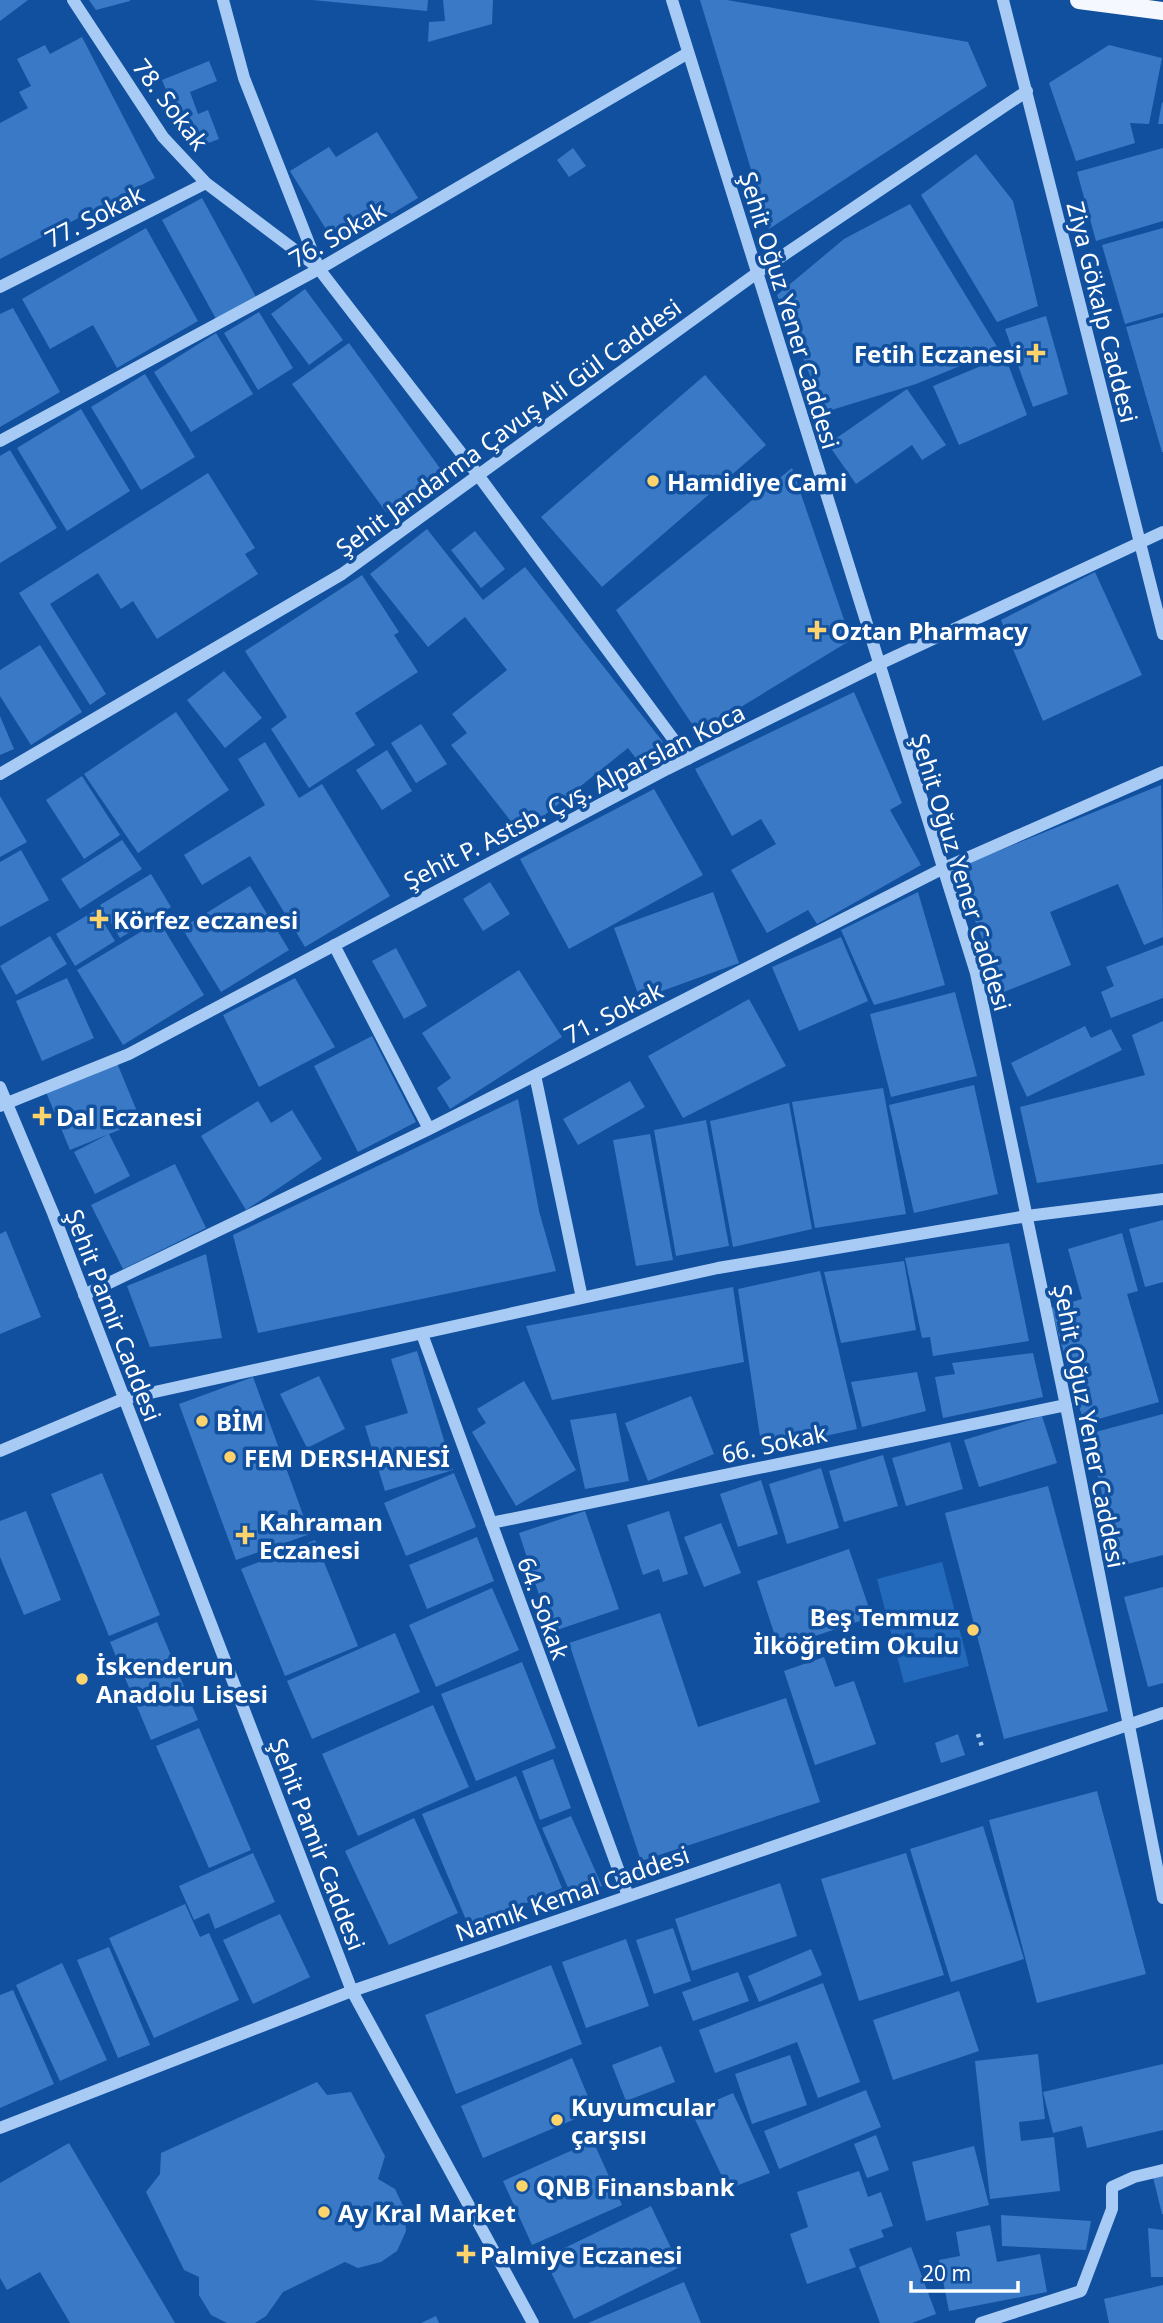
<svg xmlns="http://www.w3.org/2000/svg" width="1163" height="2323" viewBox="0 0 1163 2323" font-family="'Noto Sans',sans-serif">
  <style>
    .grass { fill: #246abc }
    .building { fill: #3a79c5 }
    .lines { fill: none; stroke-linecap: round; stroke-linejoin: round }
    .path { stroke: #a8cbf5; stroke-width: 4.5; stroke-dasharray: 3.5 5; stroke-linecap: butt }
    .minor { stroke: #a8cbf5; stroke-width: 12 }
    .major { stroke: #f5f9ff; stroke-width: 18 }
    .poi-dot { fill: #ffd36b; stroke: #11509e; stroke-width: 2.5 }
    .labels { text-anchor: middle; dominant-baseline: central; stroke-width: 7; stroke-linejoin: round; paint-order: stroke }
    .street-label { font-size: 24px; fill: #fff; stroke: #11509e }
    .poi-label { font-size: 24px; font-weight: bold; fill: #fff; stroke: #11509e; text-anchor: start }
  </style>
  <rect width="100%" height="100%" fill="#11509e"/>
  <path class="grass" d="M942,1562L969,1666L904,1683L877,1579Z"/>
  <path class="building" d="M0,0H28L0,21Z
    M89,0H130V1L96,10Z
    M312,0H428L427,11Z
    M443,0H493L492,24L428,42L429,22L445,21Z
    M700,0H727L968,42L987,86L769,229Z
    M82,37L155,178L0,259V123L28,108L19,92L31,86L17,59L45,45L50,54Z
    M1109,45L1162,58L1149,124L1130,123L1135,143L1076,161L1049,83Z
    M209,61L217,81L190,92L198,114L208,110L219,139L190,150L162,80Z
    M1162,102L1163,103V124H1158Z
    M377,132L418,198L337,247L290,171L329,147L336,157Z
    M573,148L586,166L569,177L557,160Z
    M1163,148V221L1096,241L1077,172Z
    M976,154L1013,201L1038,306L997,322L921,195Z
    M202,198L256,297L216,319L162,220Z
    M910,204L999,350L916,384L825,412L777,295L844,239Z
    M146,228L198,321L117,368L93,325L50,349L22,299Z
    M1163,228V313L1125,324L1102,245Z
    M305,289L343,340L309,365L271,314Z
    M13,308L60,392L0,427V314Z
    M259,312L293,368L258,390L224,333Z
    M1046,316L1068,394L1033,407L1005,329Z
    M1163,317V452H1162L1126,327Z
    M216,333L253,394L191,432L154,372Z
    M349,343L442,471L386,512L292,384Z
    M1005,356L1027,415L959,445L933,386Z
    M145,374L195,457L141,490L91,407Z
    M705,375L766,445L602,587L541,517Z
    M907,389L946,445L922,460L912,445L856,484L828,444Z
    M81,409L130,491L67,531L17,448Z
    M10,450L57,528L0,563V456Z
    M792,468L851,640L698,733L616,610Z
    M208,473L255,548L245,554L258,574L157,639L133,601L121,609L98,573L50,604L106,694L90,705L19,593Z
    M427,529L483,600L525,567L663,742L638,761L628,748L521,834L451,745L467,733L452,714L507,670L465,617L428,647L370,574Z
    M475,531L505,569L481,588L451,550Z
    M1095,572L1142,675L1043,721L1001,620Z
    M362,575L399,632L394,635L418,672L355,713L375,745L309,788L271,729L287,717L245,651Z
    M40,645L82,712L31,745L0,696V670Z
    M224,671L262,718L225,748L187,700Z
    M854,692L902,803L890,810L921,865L817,924L808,910L767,933L731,870L776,844L761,819L732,836L695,769Z
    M176,712L229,790L138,853L84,774Z
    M0,716L14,749L0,755Z
    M421,724L447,764L416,783L391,743Z
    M265,742L299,798L322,784L390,896L305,947L250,856L202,885L184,855L265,805L238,759Z
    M387,750L412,791L382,810L356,770Z
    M82,776L120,835L84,859L46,800Z
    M1161,785L1163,937L1144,945L1118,884L1050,912L1071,965L1004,992L954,869Z
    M654,789L703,875L569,949L520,859Z
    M0,796L27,842L0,857Z
    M122,840L142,869L80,909L61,879Z
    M21,850L49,900L0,927V862Z
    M151,874L171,907L120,938L100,905Z
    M490,882L510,914L483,931L463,899Z
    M250,886L289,950L221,992L182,928Z
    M713,892L739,963L640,999L614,928Z
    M918,892L945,985L874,1005L841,930Z
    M96,910L115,941L75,966L56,934Z
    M159,921L204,995L123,1045L77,970Z
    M50,936L67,964L16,995L0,966Z
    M841,937L868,1001L799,1031L772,967Z
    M1163,945V998L1111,1018L1101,992L1114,986L1106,967Z
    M396,948L427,1006L404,1019L372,961Z
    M519,970L562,1037L450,1109L437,1088L451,1078L422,1033Z
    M67,978L94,1038L42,1061L16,1001Z
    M295,978L335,1047L259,1087L223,1015Z
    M955,992L977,1076L891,1097L870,1014Z
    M749,999L786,1066L683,1118L648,1056Z
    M1163,1021V1164L1037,1183L1020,1107L1145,1075L1132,1035Z
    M1085,1026L1091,1038L1111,1029L1122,1050L1027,1097L1011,1063Z
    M372,1036L416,1122L358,1152L314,1066Z
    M117,1063L141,1121L70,1150L46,1092Z
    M630,1081L645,1107L578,1145L563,1119Z
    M974,1085L998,1194L914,1213L889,1105Z
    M883,1088L906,1214L815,1228L792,1102Z
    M518,1099L539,1211L556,1271L258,1333L233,1235Z
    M258,1101L271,1123L292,1110L322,1159L246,1210L201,1136Z
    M789,1103L812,1229L733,1247L710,1121Z
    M706,1120L729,1246L676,1256L654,1130Z
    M109,1134L130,1176L95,1194L74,1152Z
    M650,1134L673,1260L636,1266L613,1140Z
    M175,1164L206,1228L123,1269L91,1205Z
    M1163,1220V1282L1145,1287L1129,1229Z
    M6,1231L41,1317L0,1334V1234Z
    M1122,1233L1138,1291L1127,1294L1159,1402L1084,1423L1051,1308L1082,1299L1068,1249Z
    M1009,1243L1029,1341L933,1356L930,1337L922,1338L905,1258Z
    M206,1254L222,1338L150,1347L127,1286Z
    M904,1261L916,1330L841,1343L824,1272Z
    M820,1271L857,1429L762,1450L738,1289Z
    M733,1287L744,1362L552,1400L526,1326Z
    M417,1351L453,1470L385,1491L365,1426L408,1413L391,1359Z
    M1033,1353L1043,1397L943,1418L935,1377L955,1374L952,1363Z
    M917,1372L926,1411L862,1427L851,1382Z
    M319,1376L345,1429L307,1448L280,1394Z
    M253,1377L310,1534L236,1560L179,1404Z
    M524,1381L576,1470L516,1506L472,1432L486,1423L477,1409Z
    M691,1396L714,1454L648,1481L625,1423Z
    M616,1413L629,1481L585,1489L570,1420Z
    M1163,1414V1555L1119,1566L1088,1434Z
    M1042,1416L1057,1463L979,1487L964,1440Z
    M950,1442L963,1489L906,1506L892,1458Z
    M883,1455L898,1506L844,1522L829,1471Z
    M821,1468L839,1528L787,1544L769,1484Z
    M102,1473L160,1615L109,1636L51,1494Z
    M454,1473L476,1527L406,1556L384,1503Z
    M761,1480L778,1534L738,1547L720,1494Z
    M1048,1486L1108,1711L1004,1739L945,1513Z
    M26,1511L61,1600L24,1615L0,1557V1521Z
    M585,1511L619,1609L551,1632L519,1533Z
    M669,1511L688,1574L663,1582L659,1569L643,1575L627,1525Z
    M721,1523L741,1573L704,1587L684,1537Z
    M477,1537L494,1581L427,1609L409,1565Z
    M315,1540L358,1646L285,1676L241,1569Z
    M849,1549L872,1617L779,1648L757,1581Z
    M1163,1587V1683L1148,1687L1124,1597Z
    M492,1588L519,1650L436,1687L409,1625Z
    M660,1613L698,1727L786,1698L820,1802L641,1861L569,1643Z
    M157,1622L198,1720L151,1740L110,1642Z
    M395,1633L420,1692L312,1739L287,1681Z
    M824,1657L835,1687L854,1681L876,1744L815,1765L784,1671Z
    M522,1662L556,1748L476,1781L441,1694Z
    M433,1705L469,1787L358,1836L322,1754Z
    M199,1728L251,1850L209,1868L156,1746Z
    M958,1734L965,1755L941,1763L935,1743Z
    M553,1759L571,1808L540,1820L522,1771Z
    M516,1776L562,1888L469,1927L422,1814Z
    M1097,1791L1146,1974L1037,2003L989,1820Z
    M571,1816L602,1886L573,1899L542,1828Z
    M414,1818L458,1913L389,1945L345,1851Z
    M983,1826L1024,1959L951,1982L910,1849Z
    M253,1853L275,1902L215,1929L209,1913L194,1920L179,1886Z
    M906,1853L944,1975L859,2001L821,1879Z
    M780,1883L797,1936L692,1971L675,1919Z
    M185,1904L200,1937L209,1933L239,2000L154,2038L109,1938Z
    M280,1914L310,1977L253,2004L223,1940Z
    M673,1928L691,1981L654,1994L636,1940Z
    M626,1939L649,2006L586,2028L562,1962Z
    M109,1947L150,2045L118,2058L77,1960Z
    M811,1949L822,1975L759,2002L748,1976Z
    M62,1963L107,2060L60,2081L16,1985Z
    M551,1965L582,2044L456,2094L425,2015Z
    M738,1972L749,2001L693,2021L682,1992Z
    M823,1983L860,2082L818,2098L797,2042L715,2073L699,2030Z
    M13,1990L54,2084L0,2108V1995Z
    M959,1991L979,2051L893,2080L873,2020Z
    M661,2046L675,2082L626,2101L612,2065Z
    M1038,2054L1045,2119L1019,2122L1021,2141L1054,2137L1060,2191L990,2199L975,2061Z
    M790,2055L807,2105L752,2124L735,2074Z
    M572,2058L594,2111L483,2158L461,2106Z
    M1163,2064V2130L1087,2148L1082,2126L1053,2133L1043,2092Z
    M317,2082L327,2095L351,2092L385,2156L378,2179L395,2189L404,2208L406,2231L397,2251L381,2262L358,2268L345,2262L283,2292L266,2316L255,2323H227L211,2315L199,2295V2277L184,2270L146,2192L160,2174L161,2153Z
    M866,2090L881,2127L779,2169L764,2131Z
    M733,2093L770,2173L728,2189L691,2111Z
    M876,2135L889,2170L867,2178L854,2144Z
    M593,2141L622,2205L532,2245L503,2181Z
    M69,2143L175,2323H70L40,2272L7,2290L0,2278V2183Z
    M974,2146L989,2205L926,2221L912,2162Z
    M859,2171L868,2197L881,2192L893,2226L881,2230L884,2237L849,2249L856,2267L807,2284L790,2234L808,2227L797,2192Z
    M1163,2175V2214H1162L1153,2177Z
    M651,2206L680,2267L574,2319L544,2258Z
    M1001,2215L1091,2221L1086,2250L1002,2246Z
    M990,2225L997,2262L1040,2254L1047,2292L949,2311L939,2260L960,2256L956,2232Z
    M1148,2228L1163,2230V2277H1151Z
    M911,2247L936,2314L912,2323H880L859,2267Z
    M684,2282L701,2323H588Z
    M1163,2285V2323H1109L1104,2299Z
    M436,2316L439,2323H421Z"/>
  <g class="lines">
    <path class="path" d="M978,1734L983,1750"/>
    <path class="minor" d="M73,0L163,137L206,183L316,266
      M223,0L244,78L319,269L478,475L688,759
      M672,0L976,973L1064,1396L1163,1898
      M1003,0L1163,634
      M0,287L206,183
      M0,441L319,269L688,53
      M0,774L342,574L757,273L1027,91
      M334,945L429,1129
      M535,1075L582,1298
      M0,1087L53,1213L352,1991L533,2323
      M0,1106L129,1054L667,769L877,665L1163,532
      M84,1295L429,1129L942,869L1163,772
      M422,1334L628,1896
      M0,1451L123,1399L718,1268L1027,1216L1163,1199
      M491,1523L1066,1405
      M0,2128L352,1991L1163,1713
      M981,2323L1081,2291L1112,2209V2187L1134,2177L1163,2170"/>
    <path class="major" d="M1079,0L1163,11"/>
  </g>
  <g class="poi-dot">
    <path d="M1032.5 342.5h7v7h7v7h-7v7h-7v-7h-7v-7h7z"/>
    <circle cx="653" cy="481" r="7"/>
    <path d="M813.5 619.5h7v7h7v7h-7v7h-7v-7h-7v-7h7z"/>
    <path d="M95.5 908.5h7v7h7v7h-7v7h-7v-7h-7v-7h7z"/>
    <path d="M38.5 1105.5h7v7h7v7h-7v7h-7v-7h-7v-7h7z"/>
    <circle cx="202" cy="1421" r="7"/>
    <circle cx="230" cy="1457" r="7"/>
    <path d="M241.5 1524.5h7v7h7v7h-7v7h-7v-7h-7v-7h7z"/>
    <circle cx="973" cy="1630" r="7"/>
    <circle cx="82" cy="1679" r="7"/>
    <circle cx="557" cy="2120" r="7"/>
    <circle cx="522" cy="2186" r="7"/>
    <circle cx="324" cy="2212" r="7"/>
    <path d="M462.5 2243.5h7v7h7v7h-7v7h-7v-7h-7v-7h7z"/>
  </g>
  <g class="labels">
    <g class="street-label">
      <text transform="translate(171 104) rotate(53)">78. Sokak</text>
      <text transform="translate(94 216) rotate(-27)">77. Sokak</text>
      <text transform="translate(337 234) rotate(-30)">76. Sokak</text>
      <text transform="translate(790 310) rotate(73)">Şehit Oğuz Yener Caddesi</text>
      <text transform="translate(1103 312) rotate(76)">Ziya Gökalp Caddesi</text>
      <text transform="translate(508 427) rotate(-36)">Şehit Jandarma Çavuş Ali Gül Caddesi</text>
      <text transform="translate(574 796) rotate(-27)">Şehit P. Astsb. Çvş. Alparslan Koca</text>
      <text transform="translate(962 872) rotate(73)">Şehit Oğuz Yener Caddesi</text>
      <text transform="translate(613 1012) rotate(-27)">71. Sokak</text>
      <text transform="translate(114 1315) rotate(69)">Şehit Pamir Caddesi</text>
      <text transform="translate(1090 1426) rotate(79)">Şehit Oğuz Yener Caddesi</text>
      <text transform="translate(774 1443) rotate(-12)">66. Sokak</text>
      <text transform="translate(544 1608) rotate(70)">64. Sokak</text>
      <text transform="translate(318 1844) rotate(69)">Şehit Pamir Caddesi</text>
      <text transform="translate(572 1893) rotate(-19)">Namık Kemal Caddesi</text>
    </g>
    <g class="poi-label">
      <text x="1022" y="353" text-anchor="end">Fetih Eczanesi</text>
      <text x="667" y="481">Hamidiye Cami</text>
      <text x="831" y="630">Oztan Pharmacy</text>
      <text x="113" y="919">Körfez eczanesi</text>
      <text x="56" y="1116">Dal Eczanesi</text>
      <text x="216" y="1421">BİM</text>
      <text x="244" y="1457">FEM DERSHANESİ</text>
      <text x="259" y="1521">Kahraman<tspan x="259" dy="28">Eczanesi</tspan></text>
      <text x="959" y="1616" text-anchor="end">Beş Temmuz<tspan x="959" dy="28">İlköğretim Okulu</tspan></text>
      <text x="96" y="1665">İskenderun<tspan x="96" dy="28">Anadolu Lisesi</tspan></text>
      <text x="571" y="2106">Kuyumcular<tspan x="571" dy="28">çarşısı</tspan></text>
      <text x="536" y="2186">QNB Finansbank</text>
      <text x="338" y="2212">Ay Kral Market</text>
      <text x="480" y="2254">Palmiye Eczanesi</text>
    </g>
  </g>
  <path d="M911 2281v10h107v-10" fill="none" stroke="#ffffff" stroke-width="3.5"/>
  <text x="922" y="2281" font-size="21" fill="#ffffff" stroke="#11509e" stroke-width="5" paint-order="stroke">20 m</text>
</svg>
